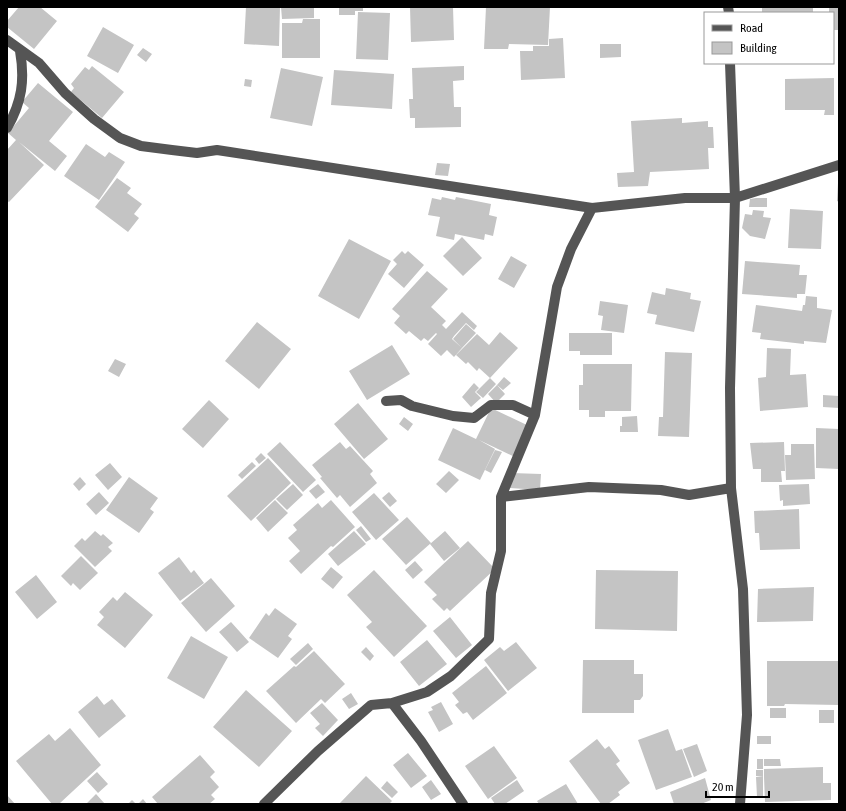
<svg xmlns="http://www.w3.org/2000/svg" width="846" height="811" viewBox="0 0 846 811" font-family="'Asap Condensed',sans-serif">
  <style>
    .building { fill: #c4c4c4 }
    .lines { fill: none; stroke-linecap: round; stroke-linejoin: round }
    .minor { stroke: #555; stroke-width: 10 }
  </style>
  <rect width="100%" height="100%" fill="#fff"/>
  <path class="building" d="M19,7H40L57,21L34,49L7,27V21Z
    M246,7H280L279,46L244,44Z
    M281,7H314V18L282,19Z
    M339,7H363V11H355V15H339Z
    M410,7H453L454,40L411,42Z
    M486,7H550L548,45L509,44L508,49H484Z
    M762,7H813V13H762Z
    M829,7H839V30H833V13H829Z
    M358,12L390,13L388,60L356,59Z
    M303,19H320V58H282V23H302Z
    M103,27L134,45L118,73L87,56Z
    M563,38L565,78L521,80L520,51H533V46H549V39Z
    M600,44H621V57L600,58Z
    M143,48L152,54L146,62L137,55Z
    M92,66L124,92L102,118L71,92L74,88L71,84L85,67L89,70Z
    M464,66V80L453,81L454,107H461V127L415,128V118H410L409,99H413L412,68Z
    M281,68L323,77L312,126L270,118Z
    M334,70L394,74L392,109L331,105Z
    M834,78V115H824L825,110H785V79Z
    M245,79L252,80L251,87L244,86Z
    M38,83L73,112L49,141L67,156L55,171L19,142L44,165L9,202L7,201V150L16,140L8,133L29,108L22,102Z
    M682,118V123L708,121V127H713L714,148H708L709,169L650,172L648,186L618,187L617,173L634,172L631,121Z
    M86,144L105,157L109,152L125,162L99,200L64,176Z
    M437,163L450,164L448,176L435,175Z
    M117,178L131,188L127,193L142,204L134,214L139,218L128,232L95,207Z
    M838,183H839V202L837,201Z
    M442,197L455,200L456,197L491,204L489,215L497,217L493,236L485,234L484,240L455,234L454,240L436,236L440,217L428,215L432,198L441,200Z
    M756,198H767V207H749L750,199Z
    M790,209L823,211L821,249L788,248Z
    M753,210L764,211L763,217L771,218L765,239L750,236L742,228L745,214L752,215Z
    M462,237L482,258L463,276L443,256Z
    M349,239L391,261L359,319L318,296Z
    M402,251L405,254L408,251L424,265L404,288L388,274L397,264L393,260Z
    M511,256L527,265L514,288L498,279Z
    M745,261L800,265L799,275H807L805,294H797V298L742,294Z
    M427,271L448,289L431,307L446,321L442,325L446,329L462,312L477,326L474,330L466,323L454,336L452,339L462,348L454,357L447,350L441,356L428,344L437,334L436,333L428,341L424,338L421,341L409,331L406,334L394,323L400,316L392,309Z
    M666,288L691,293L690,299L701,301L694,332L655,324L657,315L647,313L652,292L665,295Z
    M806,296L817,297V308L832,310L826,343L804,341V344L760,339L761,333L752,332L756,305L802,311L803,305H805Z
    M600,301L628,305L624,333L601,330L603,316L598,315Z
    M257,322L291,349L259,389L225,361Z
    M466,324L476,333L462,348L453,339Z
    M500,332L518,348L490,378L479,368L477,371L468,362L466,364L456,355L477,334L489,345Z
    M569,333H612V355H580V351H569Z
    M392,345L410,374L367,400L349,371Z
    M767,348L791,349L790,375L806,374L808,407L760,411L758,378L766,377Z
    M665,352L692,353L689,437L658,436L659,417H663Z
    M115,359L126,364L119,377L108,371Z
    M583,364H632L631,411H605V417H589V410H579V385H583Z
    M504,377L511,383L503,390L497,385Z
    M490,378L496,384L483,398L476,392Z
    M474,383L479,388L475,392L481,398L471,407L462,397Z
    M497,385L505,394L496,403L488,394Z
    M823,395L839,396V408L823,407Z
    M209,400L229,419L203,448L182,429Z
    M358,403L388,439L364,459L334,424Z
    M491,408L529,426L515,457L479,440L495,449L480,480L438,460L453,428L476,439Z
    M637,416L638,432H620V426H622V417Z
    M404,417L413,424L408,431L399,424Z
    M816,428L839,429V469L816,468Z
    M280,442L316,480L303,492L267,454Z
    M340,442L346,449L350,446L373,471L370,474L377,483L350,507L340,495L337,498L320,478L322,477L312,465Z
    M784,442L785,471H781L782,482H761V469H753L750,443Z
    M791,444H814L815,479L786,480L785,455H791Z
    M495,450L502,452L491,473L485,470Z
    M261,453L266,458L259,464L255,459Z
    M268,458L291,483L251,521L227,496Z
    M252,462L256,466L242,479L238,475Z
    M110,463L122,477L108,490L95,475Z
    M449,471L459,480L446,493L436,484Z
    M511,473L541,474L540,490L510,488Z
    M80,477L86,484L79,491L73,484Z
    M129,477L158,498L150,509L154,512L139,533L106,510Z
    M293,484L303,495L287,510L276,499Z
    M318,484L325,492L316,499L309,491Z
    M809,484L810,504L783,506V500L780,501L779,485Z
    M99,492L109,503L96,515L86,504Z
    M389,492L397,501L390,507L382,498Z
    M374,493L399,520L376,540L352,512Z
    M275,500L288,513L268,532L256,518Z
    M331,500L355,527L333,547L331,546L301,574L289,561L300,551L288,538L297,530L293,525L318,503L322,508Z
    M799,509L800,549L760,550L759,533H755L754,511Z
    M407,517L431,543L406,565L382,539Z
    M361,526L371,539L366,542L356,530Z
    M95,531L101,536L103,534L113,543L108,547L112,551L95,567L74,546L82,538L85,541Z
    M354,531L366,544L338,566L328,554Z
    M445,531L460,548L444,561L430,544Z
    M468,541L495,569L450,611L447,608L444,611L432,599L437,595L424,582Z
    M81,556L98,573L80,590L73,583L71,586L61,576Z
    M179,557L191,573L194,570L204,583L180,601L158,573Z
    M415,561L423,570L413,579L405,570Z
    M331,567L343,577L333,589L321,579Z
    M374,570L427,626L394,657L366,627L372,622L347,595Z
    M596,570L678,571L677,631L595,629Z
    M36,575L57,602L37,619L15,592Z
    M211,578L235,606L206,632L181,603Z
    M814,587L813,621L757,622L758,589Z
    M125,592L153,615L125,648L97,625L104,617L99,612L113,597L117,601Z
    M275,608L297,624L288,636L292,639L278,658L249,638L266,613L269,616Z
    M450,617L472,645L456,658L433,631Z
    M231,622L249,642L237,652L219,632Z
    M191,636L228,657L204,699L167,678Z
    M427,640L447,664L419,686L400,662Z
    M516,642L537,668L508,691L484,660L500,647L504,651Z
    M308,643L313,649L296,665L290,659Z
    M366,647L374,656L370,661L361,652Z
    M314,651L345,684L325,703L321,699L296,723L266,691L294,666L296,667Z
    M583,660H634V674H643V696L640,700H634V713H582Z
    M767,661H839V705L785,704L784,706H767Z
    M486,666L507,693L473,720L467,712L463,714L455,705L459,702L452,693Z
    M246,690L292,731L259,767L213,727Z
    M351,693L358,704L349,709L342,699Z
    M97,696L104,705L112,699L126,716L99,738L78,712Z
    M441,702L453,724L439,732L428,712L433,710L431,707Z
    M322,703L338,720L323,736L315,728L320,724L310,713Z
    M770,708H786V718H770Z
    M819,710H834V723H819Z
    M70,728L101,765L59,804H52L16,761L49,734L55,741Z
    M668,729L676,751L682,749L692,777L656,790L638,740Z
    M757,736H771V744H757Z
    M597,739L605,749L609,746L620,761L616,764L630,783L618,792L620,795L608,804H601L569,761Z
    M697,744L707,771L694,777L683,749Z
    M494,746L517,778L488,799L465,766Z
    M408,753L427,776L411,788L393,765Z
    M200,755L215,772L210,777L219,787L211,795L215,799L209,804H158L152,797Z
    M757,759H763V769H757Z
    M764,759H780L781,766H764Z
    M823,767V783H831V800L765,802L764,777H767H764V769Z
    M756,770H763V777L756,776Z
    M97,772L108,784L98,793L87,781Z
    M366,776L392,801L389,804H339Z
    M756,777H763V797H757Z
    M705,778L711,800L701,804H674L670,792Z
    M431,780L441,794L431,800L422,787Z
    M517,780L524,791L505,804H495L491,798Z
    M387,781L398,792L392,798L381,788Z
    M566,784L578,804H539L537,801Z
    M96,794L105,804H86Z
    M7,795L15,804H7Z
    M143,799L147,804H138Z
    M132,800L136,804H128Z"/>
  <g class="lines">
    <path class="minor" d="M728,7L729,13
      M7,40L39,63L65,93L94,119L120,138L141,146L172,150L197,153L217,150L592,208
      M730,63L735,198L730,388L731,488L743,589L747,715L740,804
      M7,128C22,102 25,80 20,51
      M386,401L401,400L412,406L453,416L474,418L491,405H513L535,415
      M501,497L589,487L661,490L689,495L731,488
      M392,703L421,741L463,804
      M264,804L318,751L371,705L392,703L427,692L451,676L489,639L491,593L501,551V497L535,415L557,287L571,249L592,208L685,198H735L839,165"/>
  </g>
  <rect width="846" height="811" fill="none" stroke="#000000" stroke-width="16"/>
  <rect x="704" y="12" width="130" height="52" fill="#ffffff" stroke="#999999"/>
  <rect x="712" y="25" width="20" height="6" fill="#555555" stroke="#999999"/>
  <text x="740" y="32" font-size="12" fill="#000000">Road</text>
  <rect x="712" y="42" width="20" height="12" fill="#c4c4c4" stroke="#999999"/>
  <text x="740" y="52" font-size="12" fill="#000000">Building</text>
  <path d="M706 791v6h63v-6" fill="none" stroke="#000000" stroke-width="2"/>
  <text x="712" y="791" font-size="12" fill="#000000" stroke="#ffffff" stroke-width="3" paint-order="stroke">20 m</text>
</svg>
